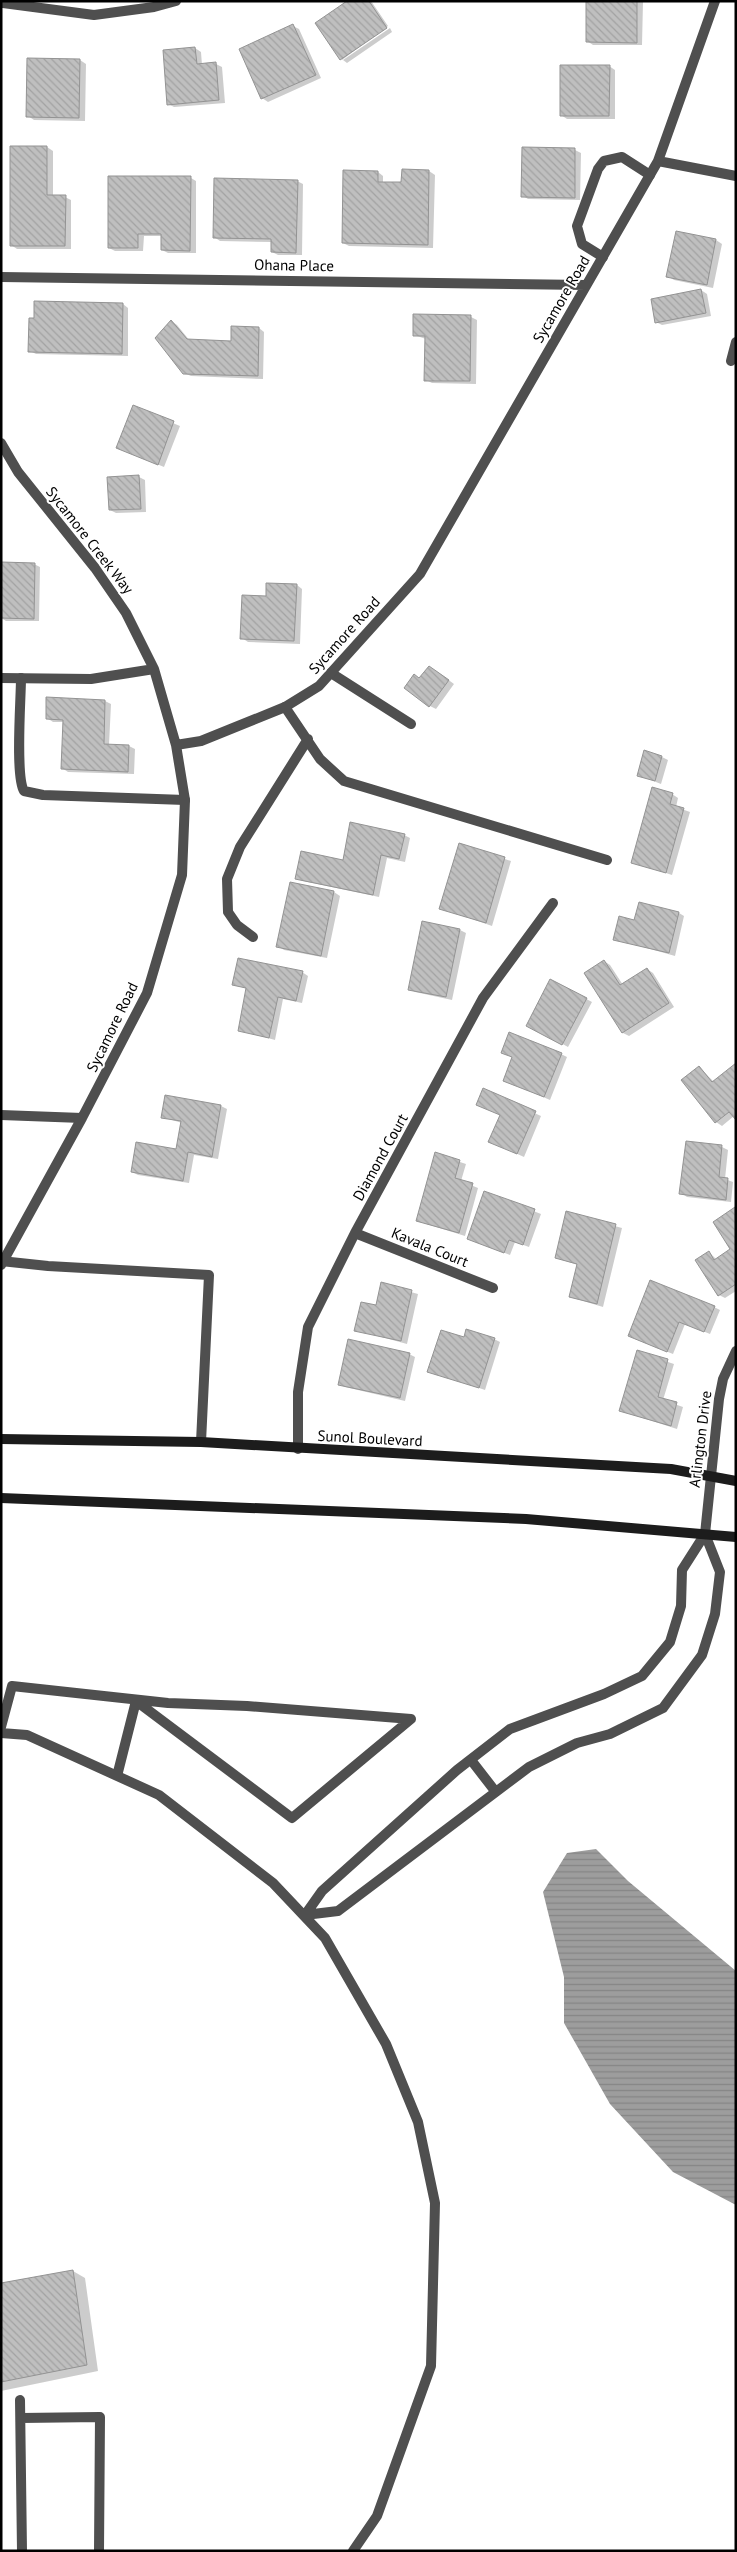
<svg xmlns="http://www.w3.org/2000/svg" width="737" height="2552" viewBox="0 0 737 2552" font-family="'PT Sans',sans-serif">
  <style>
    .water { fill: url(#water-rules) }
    .shadow { fill: #0003 }
    .building { fill: url(#building-back-hatch); stroke: #939393 }
    .lines { fill: none; stroke-linecap: round; stroke-linejoin: round }
    .lane { stroke: #4f4f4f; stroke-width: 10 }
    .street { stroke: #4f4f4f; stroke-width: 10 }
    .secondary { stroke: #1c1c1c; stroke-width: 10 }
    .labels { text-anchor: middle; dominant-baseline: central; stroke-width: 4; stroke-linejoin: round; paint-order: stroke }
    .street-label { font-size: 15px; fill: #000; stroke: #fff }
  </style>
  <defs>
    <pattern id="water-rules" width="6" height="5" patternUnits="userSpaceOnUse" patternTransform="scale(1.25)"><rect width="6" height="5" fill="#9d9d9d"/><path d="M0 2.5h6" fill="none" stroke="#858585"/></pattern>
    <pattern id="building-back-hatch" width="6" height="6" patternUnits="userSpaceOnUse" patternTransform="scale(1.25)"><rect width="6" height="6" fill="#bfbfbf"/><path d="M-1 5l2 2M0 0l6 6M5-1l2 2" fill="none" stroke="#a2a2a2"/></pattern>
  </defs>
  <rect width="100%" height="100%" fill="#fff"/>
  <path class="water" d="M596,1849L628,1881L736,1971V2205L673,2172L610,2104L564,2023V1977L543,1892L567,1853Z"/>
  <path class="shadow" d="M349,1H371L388,26L342,60L317,23Z
    M588,1L643,2L642,45H593L587,41Z
    M293,26L299,29L321,78L268,102L262,98Z
    M390,28L392,32L347,63L343,60Z
    M195,48L201,52L202,65L216,64L222,67L225,103L174,107L168,104Z
    M29,59L80,60L86,64L85,121L34,120L28,116Z
    M609,66L615,70V119H567L561,115Z
    M47,147L53,151V197H65L71,200V249H17L11,245Z
    M523,149L575,150L581,153L580,200L528,199L523,196Z
    M403,170L429,171L435,175L433,248L349,246L343,243L378,172L383,176V183H403Z
    M191,178L196,181V253H168L162,250V236H144L143,251H115L109,248Z
    M297,181L303,184L302,255H278L272,252V242L220,241L214,237Z
    M677,232L716,240L722,244L713,288L674,280L668,276Z
    M701,290L707,294L711,316L662,325L656,322Z
    M123,304L128,308V356L36,354L30,351Z
    M415,316L471,317L477,320L476,384L432,383L426,380V339L414,335Z
    M171,321L177,325L190,341L232,342L259,328L264,332L263,379L191,376L184,373Z
    M134,407L180,426L164,467L118,448Z
    M139,477L145,480L146,512L116,513L110,510Z
    M1,563L34,564L40,567L39,621H6L1,618Z
    M297,585L302,589L300,644L248,642L242,638L267,598Z
    M435,670L454,684L436,709L430,706L420,679Z
    M105,701L111,704L109,745L129,746L135,749L134,774L68,772L62,768L64,722H53L47,718Z
    M662,757L668,760L661,784L638,775Z
    M672,794L678,798L676,807L690,812L672,875L632,862Z
    M404,835L410,838L405,862L387,858L379,897L303,881L297,878Z
    M460,844L511,861L492,926L441,908Z
    M291,883L334,892L340,896L327,958L284,950L278,946Z
    M679,913L684,916L675,956L615,939L635,922Z
    M423,922L460,930L466,933L452,1000L415,992L410,989Z
    M604,961L610,965L623,985L647,969L653,973L674,1007L629,1036L623,1033L585,973Z
    M302,972L308,976L302,1003L283,999L275,1040L239,1030L247,989L233,984Z
    M551,980L592,1002L568,1047L528,1025Z
    M561,1054L567,1057L550,1100L504,1080L513,1057Z
    M699,1067L714,1082L734,1116L722,1126L716,1122L683,1080Z
    M484,1090L541,1116L524,1157L495,1144L501,1115Z
    M221,1106L227,1109L218,1159L194,1155L189,1183L138,1175L132,1172L177,1150L182,1123L162,1117Z
    M687,1142L722,1147L728,1150L725,1179L733,1182L731,1202L687,1197L681,1193Z
    M436,1154L466,1164L461,1181L478,1188L465,1236L417,1221Z
    M485,1192L541,1214L529,1247L515,1242L510,1255L469,1239Z
    M736,1209V1291L725,1298L719,1295L709,1252L717,1260L732,1250L714,1222Z
    M567,1213L622,1228L603,1307L570,1297L578,1265L556,1258Z
    M382,1284L418,1294L407,1344L356,1330L377,1307Z
    M714,1307L720,1310L710,1334L685,1324L673,1354L635,1339Z
    M465,1338L494,1339L500,1342L485,1390L429,1371Z
    M638,1352L674,1364L663,1400L683,1407L677,1429L621,1411Z
    M409,1354L415,1357L405,1401L345,1387L340,1384Z
    M73,2271L85,2278L98,2371L1,2391V2284Z"/>
  <path class="building" d="M347,1H369L387,28L340,60L315,23Z
    M586,1H637V43L586,42Z
    M293,24L316,75L261,99L239,49Z
    M195,47L197,64L216,62L219,100L167,105L163,50Z
    M27,58L80,59L79,118L26,117Z
    M560,65H610L609,116H560Z
    M10,146H47V195H66L65,246H10Z
    M522,147L575,148V198L521,197Z
    M402,169L429,170L428,245L342,243L343,170L378,171V182H401Z
    M108,176H191L190,251L161,250V234H138V248H108Z
    M214,178L298,180L296,253L271,252V239L213,238Z
    M676,231L716,239L707,285L666,277Z
    M701,289L706,313L655,323L651,299Z
    M34,301L123,303L122,354L28,352L29,318H34Z
    M413,314L471,315L470,381H424L425,336H413Z
    M171,320L187,339L231,341V326L259,327L258,376L183,374L155,338Z
    M133,405L174,421L158,465L116,448Z
    M139,475L141,509L109,510L107,477Z
    M1,562L35,563L34,619L1,618Z
    M266,583L297,584L294,641L240,639L242,595L266,596Z
    M429,666L449,680L429,707L404,688L414,674L419,678Z
    M46,697L105,700L104,744L129,745L128,772L61,769L63,720L46,719Z
    M644,750L662,756L655,781L637,776Z
    M652,787L673,793L670,804L684,808L666,873L631,863Z
    M350,822L405,834L399,859L381,855L373,895L295,879L301,851L343,860Z
    M459,843L505,857L486,923L439,909Z
    M290,882L334,891L321,956L276,947Z
    M639,902L679,912L669,953L613,940L619,916L634,920Z
    M422,921L460,929L446,997L408,990Z
    M238,958L303,971L296,1001L278,997L269,1038L238,1031L246,988L232,985Z
    M604,960L620,985L647,968L669,1003L622,1033L584,973Z
    M550,979L587,998L562,1045L526,1026Z
    M509,1032L562,1053L544,1097L503,1081L512,1057L501,1053Z
    M736,1063V1120L729,1112L715,1123L681,1080L699,1066L712,1082Z
    M483,1088L536,1111L517,1154L488,1142L500,1115L476,1105Z
    M165,1095L221,1105L212,1157L188,1152L183,1181L131,1172L136,1142L176,1149L181,1121L161,1118Z
    M686,1141L722,1145L719,1177L728,1178L726,1200L679,1194Z
    M435,1152L460,1160L455,1178L473,1183L459,1233L416,1221Z
    M484,1191L535,1209L523,1245L509,1240L504,1253L467,1239Z
    M735,1207L736,1284L718,1296L695,1260L709,1251L714,1260L730,1249L713,1222Z
    M566,1211L616,1224L597,1304L569,1297L577,1264L555,1258Z
    M650,1280L715,1306L704,1332L679,1322L667,1352L628,1336Z
    M381,1282L412,1290L401,1341L354,1331L361,1302L376,1305Z
    M466,1329L495,1338L479,1388L427,1372L441,1330L464,1337Z
    M348,1339L410,1353L400,1398L338,1385Z
    M637,1350L668,1359L658,1397L677,1402L671,1426L619,1411Z
    M73,2270L87,2365L1,2382V2283Z"/>
  <g class="lines">
    <path class="lane" d="M603,257L582,244L577,226L598,169L604,161L622,157L650,175
      M331,673L411,724
      M21,678C21,699 15,776 24,791L43,795L185,800
      M285,707L320,759L344,781L607,860
      M253,937L237,925L228,912L227,879L240,847L308,739
      M1,1261L48,1266L209,1275L201,1442
      M1,1727L12,1686L168,1703L247,1706L411,1719
      M1,1733L27,1735L159,1795L273,1883L325,1938L386,2044L418,2122L435,2203L431,2366L377,2516L353,2551
      M471,1760L495,1791
      M117,1776L136,1701L292,1818L411,1719
      M305,1915L338,1911L529,1767L577,1743L610,1734L663,1708L702,1655L715,1614L720,1572L705,1534
      M305,1915L322,1891L457,1770L510,1729L604,1694L642,1676L670,1642L681,1606L682,1570L705,1534
      M20,2400L22,2551
      M21,2418L100,2417L99,2551"/>
    <path class="street" d="M3,3L94,15L154,7L176,1
      M658,161L736,176
      M1,277L586,285
      M731,361L736,342
      M1,443L18,472L95,568L126,613L154,669L176,745L185,800L182,875L147,993L82,1118L1,1265
      M1,678L91,679L154,669
      M176,745L201,741L285,707L319,686L420,574L658,161L715,1
      M1,1115L82,1118
      M355,1233L493,1288
      M298,1449V1392L308,1327L355,1233L483,998L553,903
      M705,1534L719,1399L723,1379L736,1351"/>
    <path class="secondary" d="M1,1439L201,1442L671,1469L736,1481
      M1,1498L526,1519L736,1537"/>
  </g>
  <g class="labels">
    <g class="street-label">
      <text transform="translate(294 265) rotate(1)">Ohana Place</text>
      <text transform="translate(561 299) rotate(-60)">Sycamore Road</text>
      <text transform="translate(90 540) rotate(52)">Sycamore Creek Way</text>
      <text transform="translate(344 635) rotate(-48)">Sycamore Road</text>
      <text transform="translate(112 1027) rotate(-64)">Sycamore Road</text>
      <text transform="translate(380 1157) rotate(-61)">Diamond Court</text>
      <text transform="translate(430 1247) rotate(22)">Kavala Court</text>
      <text transform="translate(370 1438) rotate(3)">Sunol Boulevard</text>
      <text transform="translate(700 1439) rotate(-83)">Arlington Drive</text>
    </g>
  </g>
  <rect width="737" height="2552" fill="none" stroke="#000000" stroke-width="5"/>
</svg>
